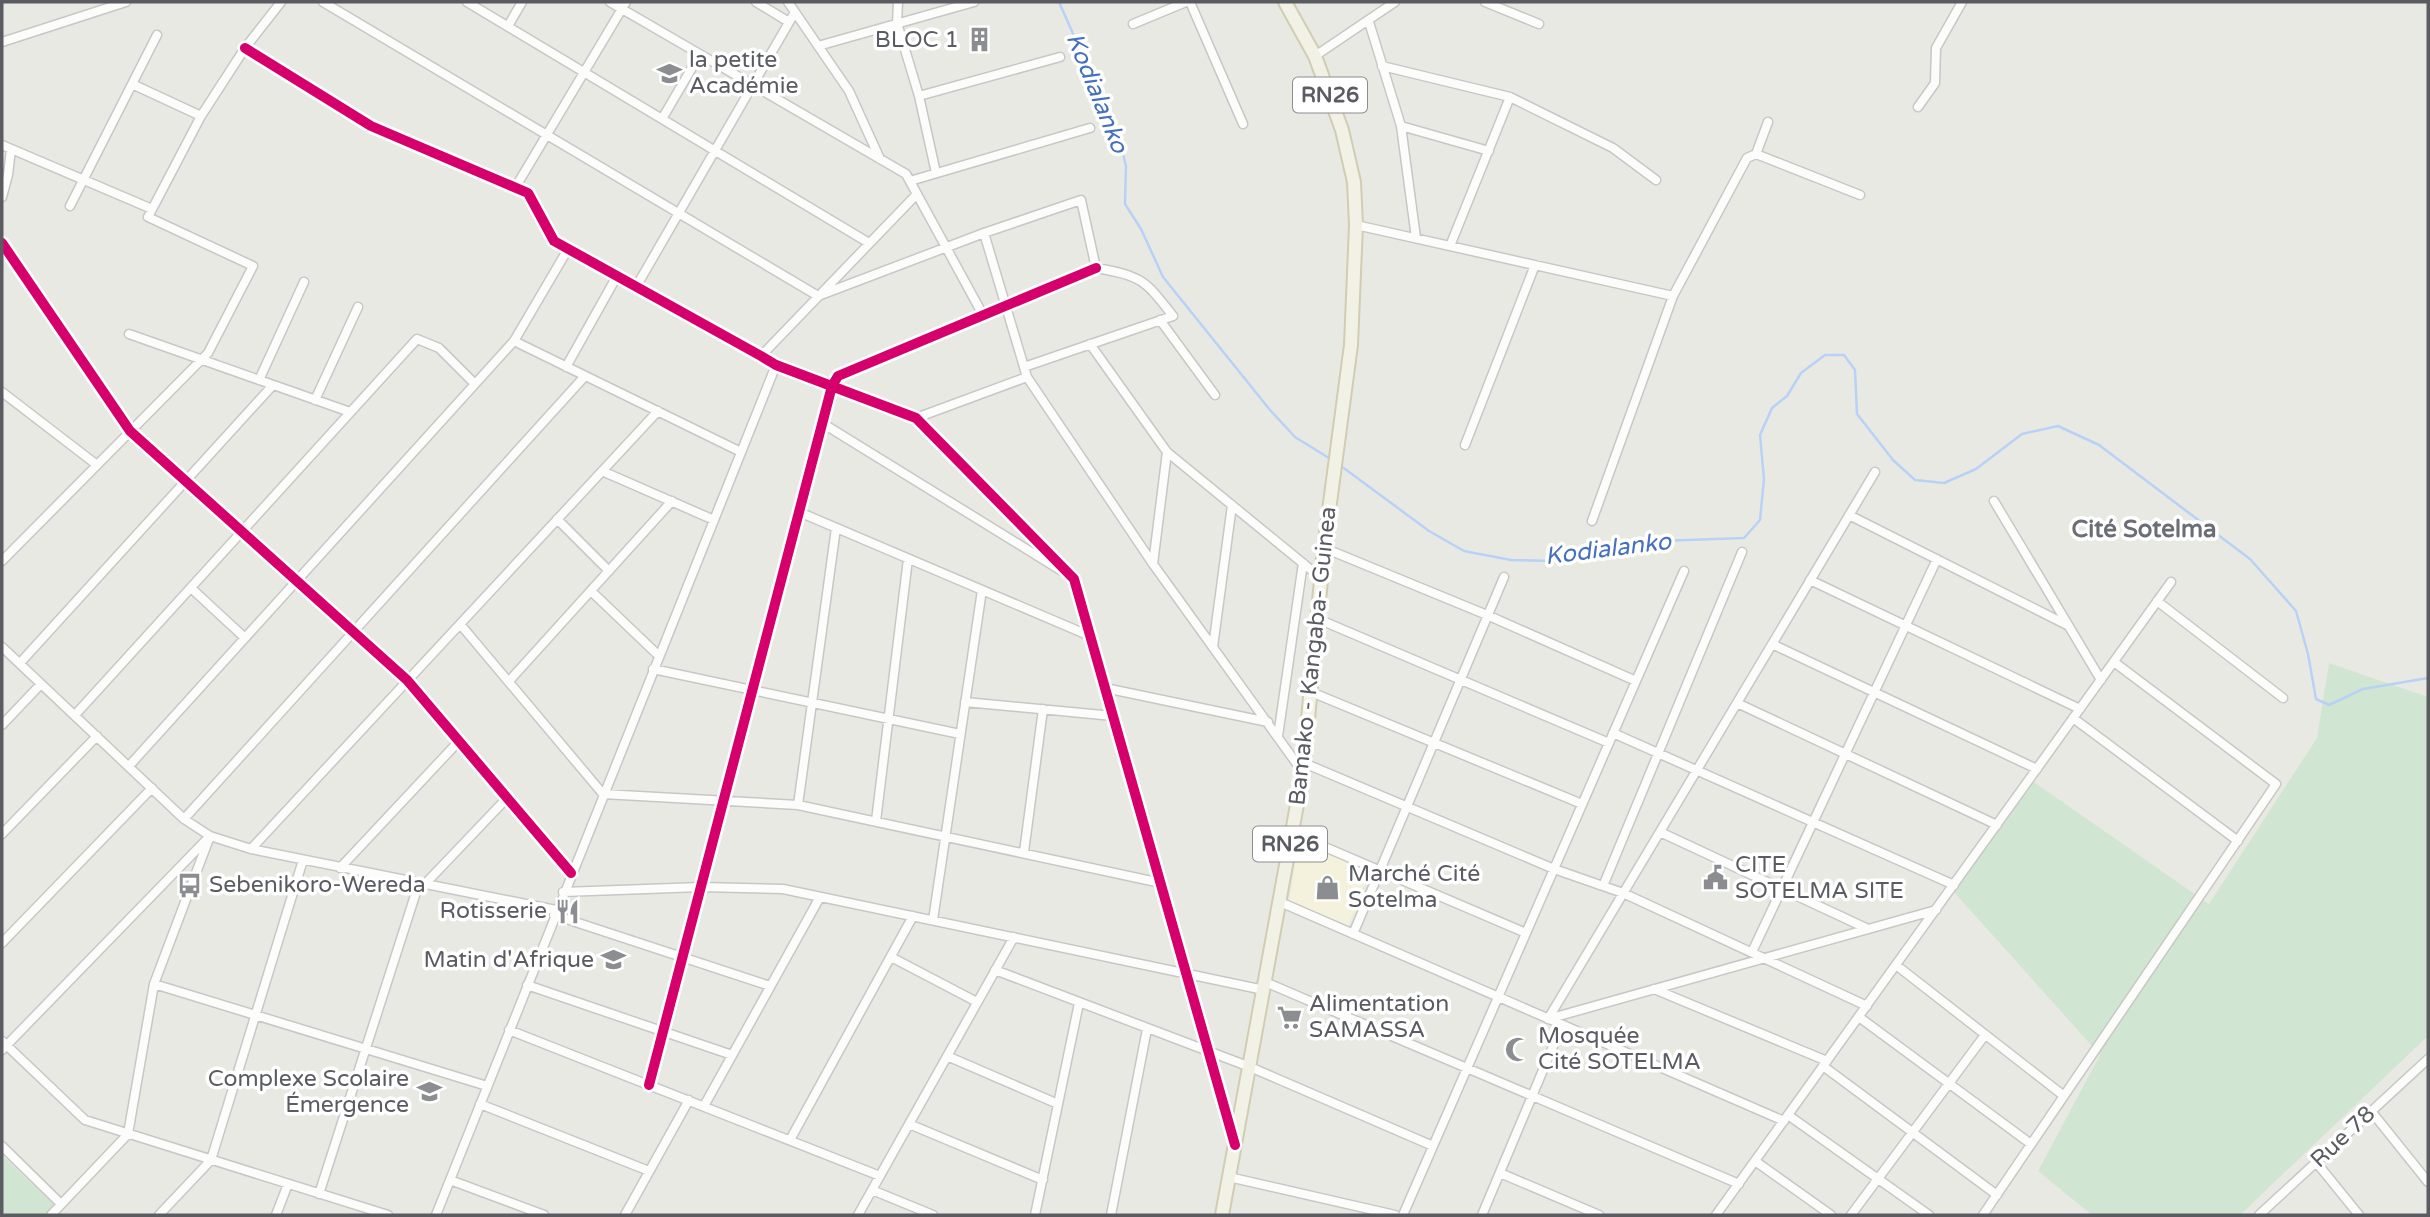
<svg xmlns="http://www.w3.org/2000/svg" width="2430" height="1217" viewBox="0 0 2430 1217" font-family="'Varela Round',sans-serif">
  <style>
    .commercial { fill: #f4f2dc }
    .green { fill: #d1e6d2 }
    .lines { fill: none; stroke-linecap: round; stroke-linejoin: round }
    .stream { stroke: #b7d2f6; stroke-width: 2.5 }
    .street-casing { stroke: #c7c7c6; stroke-width: 11 }
    .primary-casing { stroke: #d1cdb2; stroke-width: 16 }
    .street { stroke: #fcfcfb; stroke-width: 8 }
    .primary { stroke: #f2f1e6; stroke-width: 12 }
    .cycleway-casing { stroke: #fff; stroke-width: 15 }
    .cycleway { stroke: #d6006c; stroke-width: 10 }
    .labels { text-anchor: middle; dominant-baseline: central; stroke-width: 7; stroke-linejoin: round; paint-order: stroke }
    .shield { fill: #fff; stroke: #8c8d91; stroke-width: 2 }
    .shield-label { font-size: 21px; font-weight: bold; fill: #5a5c62 }
    .poi-label { font-size: 23px; fill: #5a5c62; stroke: #fff; text-anchor: start }
    .street-label { font-size: 23px; fill: #5a5c62; stroke: #fff }
    .water-label { font-size: 24px; font-style: italic; fill: #4570bf; stroke: #fff }
    .neighbourhood-label { font-size: 24px; font-weight: bold; fill: #6b6e74; stroke: #fff }
  </style>
  <rect width="100%" height="100%" fill="#e9e9e4"/>
  <path class="commercial" d="M1299,840L1370,871L1348,927L1289,902Z"/>
  <path class="green" d="M2329,663L2428,697V1036L2240,1215H2092L2038,1171L2100,1055L1953,891L2034,782L2209,904L2317,738Z
    M2,1155L54,1205L44,1215H2Z"/>
  <g class="lines">
    <path class="stream" d="M1059,2L1119,137L1126,166L1125,204L1141,229L1163,277L1270,410L1295,437L1332,460
      M1341,466L1429,531L1464,551L1511,560L1551,561L1630,542L1744,538L1760,520L1764,479L1760,435L1772,408L1787,396L1801,373L1825,355H1844L1855,370L1857,414L1893,460L1915,480L1944,483L1976,469L2022,434L2058,426L2099,445L2250,559L2296,611L2308,654L2316,699L2329,705L2363,689L2428,678"/>
    <defs>
      <path id="street" d="M323,2L818,296L984,233L1081,200L1096,268C1142,276 1145,280 1173,316L1024,367
        M467,2L869,243
        M610,2L906,174L983,315
        M756,2L789,22
        M788,2L849,91L880,159
        M898,2L897,23L919,96L936,173
        M1190,2L1243,124
        M1485,2L1539,24
        M1369,22L1401,126L1416,238
        M1133,24L1186,2
        M508,26L522,2
        M2,42L126,2
        M818,46L974,2
        M245,48L371,126L528,193L554,241L761,356L776,365L916,418L1074,579L1234,1139
        M1315,56L1395,2
        M1382,66L1510,97L1613,148L1656,180
        M132,84L201,116
        M919,96L1060,57
        M1918,107L1935,83L1936,48L1962,2
        M662,119L700,54
        M1401,126L1489,151
        M2,145L152,209
        M1756,154L1860,195
        M910,181L1090,128
        M515,188L626,2
        M2,197L8,175L11,149
        M70,206L157,35
        M1356,225L1673,296L1747,158L1756,154L1768,122
        M984,233L1027,377L1153,564L1302,771
        M2,243L130,431L407,680L571,873
        M1450,246L1510,97
        M636,287L795,12
        M1160,320L1215,395
        M129,334L350,412
        M514,341L741,452
        M1090,344L1167,452L1321,578
        M761,356L917,194
        M566,367L617,276
        M259,380L304,282
        M2,392L97,465
        M315,400L358,307
        M916,418L1027,377
        M822,423L1062,571
        M1465,445L1535,265
        M602,471L714,520
        M1994,501L2101,680
        M799,512L1090,636
        M1849,515L2067,625
        M557,519L609,571
        M1592,521L1673,296
        M1324,548L1487,615L1636,681
        M2,561L208,353L253,266L148,217L201,116L245,48L281,2
        M1153,564L1167,452
        M1810,580L2080,709
        M191,588L245,638
        M591,591L659,656
        M2157,601L2283,698
        M1318,619L1609,743
        M460,624L603,794L798,805L1161,883
        M1772,644L2037,769
        M2,647L184,819L210,836L251,849L556,910
        M1213,647L1232,505
        M20,663L273,385
        M653,669L960,734
        M509,681L672,501
        M1105,688L1268,722
        M1311,692L1582,804
        M965,702L1113,716
        M1737,703L1997,825
        M75,715L417,339L439,348L475,384
        M2073,718L2238,841
        M2,725L41,684
        M1613,733L1954,885
        M1278,736L1303,563
        M1304,763L1554,869L1623,893L1867,1006
        M129,766L514,341L568,249
        M798,805L836,528
        M184,819L585,376
        M876,821L908,559
        M1660,832L1868,929
        M1292,833L1526,933
        M2,834L97,736
        M251,849L658,411
        M1024,852L1043,709
        M340,868L459,741
        M425,884L507,798
        M1603,886L1742,552
        M563,892L701,887L783,889L1264,990
        M1280,902L1784,1121
        M554,915L770,986
        M933,920L982,590
        M1353,934L1504,577
        M2,943L152,788
        M1752,952L1937,559
        M891,957L977,1002
        M1896,965L2064,1096
        M995,970L1250,1067L1433,1146
        M1265,982L1739,1184
        M154,984L487,1086
        M527,985L732,1055
        M1654,989L1827,1061
        M1859,1017L2031,1144
        M1548,1019L1875,472
        M1548,1019L1936,910
        M509,1030L880,1176
        M2,1041L85,1120L388,1215
        M2,1050L208,838
        M947,1056L1058,1104
        M1823,1066L1997,1195
        M649,1085L832,386L838,376L1096,268
        M480,1104L649,1171
        M704,1106L820,897
        M2371,1111L2428,1182
        M1788,1115L1929,1215
        M909,1124L1043,1180
        M790,1140L913,916
        M2,1146L61,1204
        M1755,1161L1831,1215
        M2316,1162L2359,1215
        M1500,1173L1599,1215
        M1229,1177L1395,1215
        M450,1180L544,1215
        M872,1190L933,1215
        M319,1194L419,883
        M51,1215L128,1134L154,984L210,836
        M159,1215L211,1160L303,860
        M276,1215L288,1184
        M436,1215L776,365
        M625,1215L689,1100
        M858,1215L1014,937
        M1035,1215L1079,1003
        M1111,1215L1147,1029
        M1403,1215L1684,571
        M1482,1215L1562,1025
        M1716,1215L2171,582
        M1851,1215L1985,1035
        M1983,1215L2276,784L2114,662
        M2259,1215L2428,1059"/>
      <path id="primary" d="M1222,1215L1303,772L1324,548L1351,345L1356,225L1354,182L1342,130L1315,56L1285,2"/>
    </defs>
    <use href="#street" class="street-casing"/>
    <use href="#primary" class="primary-casing"/>
    <use href="#street" class="street"/>
    <use href="#primary" class="primary"/>
    <defs>
      <path id="cycleway" d="M245,48L371,126L528,193L554,241L761,356L776,365L916,418L1074,579L1235,1145
        M2,243L130,431L407,680L571,873
        M649,1085L832,386L838,376L1096,268"/>
    </defs>
    <use href="#cycleway" class="cycleway-casing"/>
    <use href="#cycleway" class="cycleway"/>
  </g>
  <defs>
    <symbol id="building-bare" viewBox="-9 -9 18 18"><path d="M-4-6H4V6H1V3H-1V6H-4ZM-2.5-4.3h1.7v1.8h-1.7ZM.8-4.3h1.7v1.8H.8ZM-2.5-1h1.7V.8h-1.7ZM.8-1h1.7V.8H.8Z" fill="#8c8d90" stroke="#fff" stroke-width="2.5" paint-order="stroke"/></symbol>
    <symbol id="school-bare" viewBox="-9 -9 18 18"><path d="M0-5L7-2L0 1L-7-2ZM-4 1L0 2.5L4 1V4Q0 6-4 4Z" fill="#8c8d90" stroke="#fff" stroke-width="2.5" paint-order="stroke"/></symbol>
    <symbol id="civic-bare" viewBox="-9 -9 18 18"><path d="M-.6-6.5H3V-4.5H.6V-3L4-1V1h2V6H-6V1h2V-1L-.6-3ZM-1.2 2.5V6h2.4V2.5Z" fill="#8c8d90" stroke="#fff" stroke-width="2.5" paint-order="stroke"/></symbol>
    <symbol id="bus-bare" viewBox="-9 -9 18 18"><path d="M-5-6H5V4H4V6H2V4H-2V6H-4V4H-5ZM-3.5-4V0h7V-4ZM-3.5 1.2v1.5H-2V1.2ZM2 1.2v1.5H3.5V1.2Z" fill="#8c8d90" stroke="#fff" stroke-width="2.5" paint-order="stroke"/></symbol>
    <symbol id="shop-bare" viewBox="-9 -9 18 18"><path d="M-5-2.5h2.3a2.7 3.5 0 0 1 5.4 0H5L5.5 6h-11ZM-1.5-2.5h3a1.5 2.3 0 0 0-3 0Z" fill="#8c8d90" stroke="#fff" stroke-width="2.5" paint-order="stroke"/></symbol>
    <symbol id="restaurant-bare" viewBox="-9 -9 18 18"><path d="M-5-6h1v4h1v-4h1v4h1v-4h1v5L-1.5 .5V6h-2V.5L-5-1ZM5-6V6H3V1.5H1.5Q1.5-4 5-6Z" fill="#8c8d90" stroke="#fff" stroke-width="2.5" paint-order="stroke"/></symbol>
    <symbol id="supermarket-bare" viewBox="-9 -9 18 18"><path d="M-6-5.5h2.5l.6 2H6L4.5 2H-2.5L-4.4-4H-6ZM-1.5 3.2a1.3 1.3 0 1 0 .1 0ZM3 3.2a1.3 1.3 0 1 0 .1 0Z" fill="#8c8d90" stroke="#fff" stroke-width="2.5" paint-order="stroke"/></symbol>
    <symbol id="mosque-bare" viewBox="-9 -9 18 18"><path d="M3.5-4.9A6 6 0 1 0 3.5 4.9A5 5 0 1 1 3.5-4.9Z" fill="#8c8d90" stroke="#fff" stroke-width="2.5" paint-order="stroke"/></symbol>
  </defs>
  <g fill-rule="evenodd">
    <use href="#building-bare" x="962" y="22" width="35" height="35"/>
    <use href="#school-bare" x="652" y="56" width="35" height="35"/>
    <use href="#civic-bare" x="1698" y="860" width="35" height="35"/>
    <use href="#bus-bare" x="172" y="868" width="35" height="35"/>
    <use href="#shop-bare" x="1310" y="870" width="35" height="35"/>
    <use href="#restaurant-bare" x="550" y="894" width="35" height="35"/>
    <use href="#school-bare" x="596" y="942" width="35" height="35"/>
    <use href="#supermarket-bare" x="1272" y="1000" width="35" height="35"/>
    <use href="#mosque-bare" x="1500" y="1032" width="35" height="35"/>
    <use href="#school-bare" x="412" y="1074" width="35" height="35"/>
  </g>
  <g class="labels">
    <g class="shield">
      <rect x="1293" y="77.5" width="74" height="35" rx="5"/>
      <rect x="1253" y="826.5" width="74" height="35" rx="5"/>
    </g>
    <g class="shield-label">
      <text x="1330" y="95">RN26</text>
      <text x="1290" y="844">RN26</text>
    </g>
    <g class="poi-label">
      <text x="959" y="40" text-anchor="end">BLOC 1</text>
      <text x="689" y="60">la petite<tspan x="689" dy="26">Académie</tspan></text>
      <text x="1735" y="865">CITE<tspan x="1735" dy="26">SOTELMA SITE</tspan></text>
      <text x="1348" y="874">Marché Cité<tspan x="1348" dy="26">Sotelma</tspan></text>
      <text x="209" y="885">Sebenikoro-Wereda</text>
      <text x="547" y="911" text-anchor="end">Rotisserie</text>
      <text x="594" y="960" text-anchor="end">Matin d'Afrique</text>
      <text x="1309" y="1004">Alimentation<tspan x="1309" dy="26">SAMASSA</tspan></text>
      <text x="1538" y="1036">Mosquée<tspan x="1538" dy="26">Cité SOTELMA</tspan></text>
      <text x="409" y="1079" text-anchor="end">Complexe Scolaire<tspan x="409" dy="26">Émergence</tspan></text>
    </g>
    <g class="street-label">
      <text transform="translate(1313 656) rotate(-84)">Bamako - Kangaba- Guinea</text>
      <text transform="translate(2343 1137) rotate(-43)">Rue 78</text>
    </g>
    <g class="water-label">
      <text transform="translate(1097 93) rotate(68)">Kodialanko</text>
      <text transform="translate(1608 549) rotate(-7)">Kodialanko</text>
    </g>
    <g class="neighbourhood-label">
      <text x="2144" y="529">Cité Sotelma</text>
    </g>
  </g>
  <rect width="2430" height="1217" fill="none" stroke="#5a5c62" stroke-width="7"/>
</svg>
